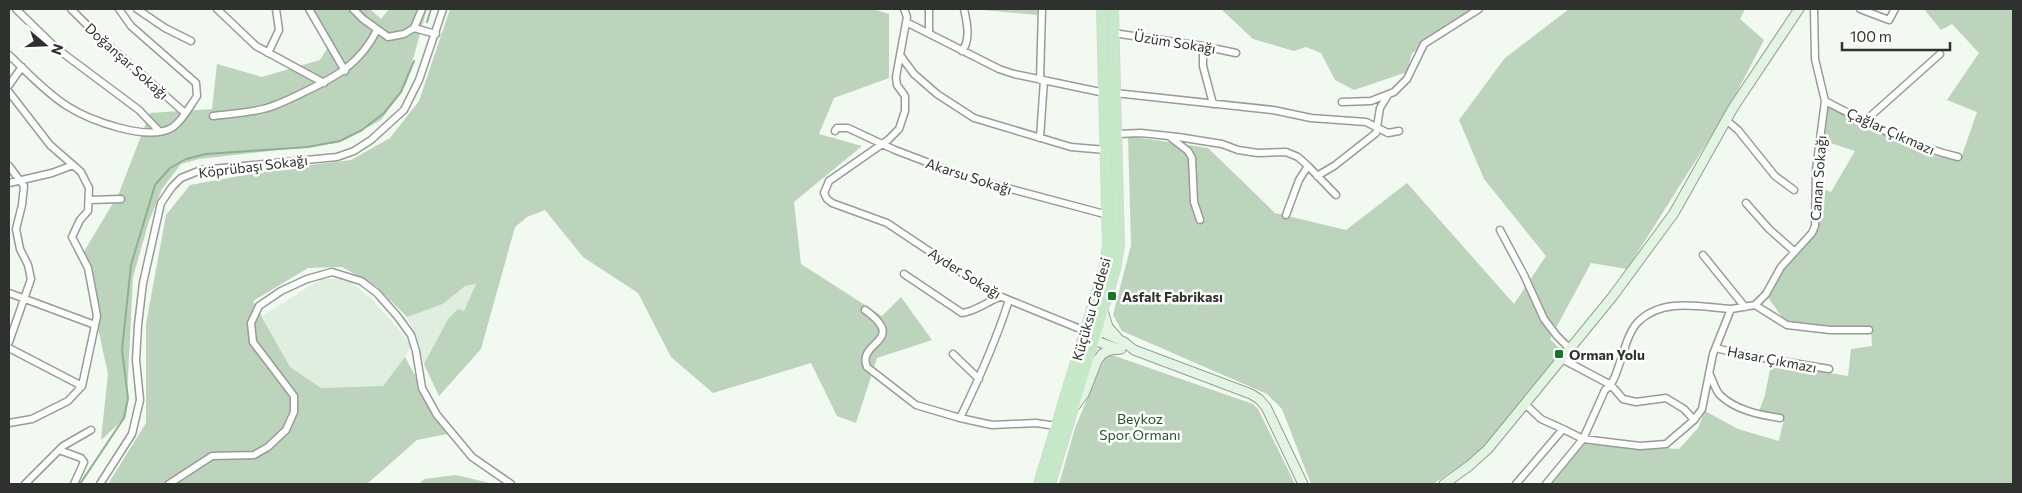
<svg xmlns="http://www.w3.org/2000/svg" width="2022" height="493" viewBox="0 0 2022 493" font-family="Commissioner,sans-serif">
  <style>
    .built { fill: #e0eee0 }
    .green { fill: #bcd3bc }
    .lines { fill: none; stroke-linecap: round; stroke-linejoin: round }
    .stream { stroke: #8db18e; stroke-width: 2 }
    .street-casing { stroke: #969d96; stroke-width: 9 }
    .secondary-casing { stroke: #969d96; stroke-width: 11 }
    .primary-casing { stroke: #d5d6d5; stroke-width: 12 }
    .street { stroke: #fff; stroke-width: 6 }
    .secondary { stroke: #e2f4e2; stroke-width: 9 }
    .primary { stroke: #c5e9c6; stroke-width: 10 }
    .poi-dot { fill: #187727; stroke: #fff; stroke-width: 2 }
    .labels { text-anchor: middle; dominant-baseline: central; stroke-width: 5; stroke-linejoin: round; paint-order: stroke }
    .street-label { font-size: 14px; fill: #2e312e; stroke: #fff }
    .poi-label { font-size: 14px; font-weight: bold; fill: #2e312e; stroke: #fff; text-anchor: start }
    .park-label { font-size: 14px; fill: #225526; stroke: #fff }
  </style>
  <rect width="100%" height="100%" fill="#f1f9f1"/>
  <path class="built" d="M321,279H347L372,299L412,345L405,357L383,386L321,388L290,367L262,316Z
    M476,284L464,311L448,319L424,364L418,341L407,317L443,304L465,286Z"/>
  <path class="green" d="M310,9H370L381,19L389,9H427L406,84L381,120L338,143L199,159L181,164L162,189L149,221L133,277L126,417L101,440L108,374L82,255L119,193L150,113L212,109L217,64L262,77L320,60L332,41Z
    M450,9H873L889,14V78L834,98L819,134L862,146L794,202L801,264L882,316L901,297L932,340L877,358L856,423L837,416L811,363L713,393L671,357L638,293L583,257L545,210L527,217L515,227L481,349L439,396L424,364L448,319L458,309L464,311L476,284L465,286L443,304L407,317L376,286L342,267L308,268L253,301L290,367L321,388L383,386L405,357L447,434L417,440L367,484H108L146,423V324L166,215L190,185L278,169L351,160L390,138L419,101Z
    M972,9H1038L1037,15Z
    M1221,9H1478L1412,53L1407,72L1354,90L1335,80L1321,53L1306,47L1294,51L1253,39Z
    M1569,9H1745L1740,19L1764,40L1727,111L1627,269L1591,263L1550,339L1565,354L1479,453L1433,484H1311L1282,409L1267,394L1122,331L1113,315L1131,245L1128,136L1208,148L1275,213L1346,230L1407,183L1514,304L1546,256L1484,179L1459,120L1505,58Z
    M1924,9H2013V484H1551L1583,444L1679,449L1698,428L1705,411L1738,429L1779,441L1784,418L1759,411L1765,395L1771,364L1848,376L1851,349L1872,346L1871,327L1830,328L1787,324L1767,296L1783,268L1816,232L1819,187L1831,192L1855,151L1824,141L1828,107L1925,154L1960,161L1977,112L1947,100L1979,53L1952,24L1941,30Z
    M1112,355L1253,404L1258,409L1295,484H1059L1075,428L1100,368L1105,359Z
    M456,475L494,484H419L424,479Z"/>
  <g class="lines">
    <path class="stream" d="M427,22L431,9
      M80,484L124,418L128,398L122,350L131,265L155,185L170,168L186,159L206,154L308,147L340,141L362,130L384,113L401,92L414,61"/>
    <defs>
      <path id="street" d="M16,9L56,48L139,110L159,131
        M71,9L95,33L185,113
        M137,9L165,28L191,41
        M217,9L256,46L324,83
        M309,9L345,71
        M353,9L363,19L388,37L404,34L414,28L422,9
        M904,9L907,17L896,77L897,85L905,96V111L899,129L888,140L829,181L824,193L827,199L832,203L887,223L992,293L1085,331
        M929,9V33
        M1860,9L1889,20L1895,9
        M906,22L999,69L1014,74L1105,93
        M414,28L436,34
        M1113,33L1203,46L1236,53
        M1203,46V66L1213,104
        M962,51C971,40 967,22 964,9
        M268,53L279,30L276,9
        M9,55C27,72 45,92 67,106C89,120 149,143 173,127C183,120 190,106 197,96L196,83L131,26L119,9
        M900,55L914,74L937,94L974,118L1071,147L1106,150
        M1040,80L1042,9
        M9,85L22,67
        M9,92L50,145L81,172L89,188L88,211L80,220L72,237L88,268L97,316L82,386L68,401L32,419L9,423
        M1115,93L1273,110L1311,118L1366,122L1388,133L1399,131
        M1825,101C1868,123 1911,146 1958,157
        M1342,102L1371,101L1394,92L1407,79L1424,44L1479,9
        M213,116C229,114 247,113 263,109C276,106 290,99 302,93C336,77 360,64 377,30
        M1726,120L1738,130L1775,176L1794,190
        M1865,121L1940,54
        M835,131L837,128H848L895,150L966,177L1108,215
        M1117,134L1141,133L1178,137L1222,144L1238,150L1258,153L1286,152L1298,157L1308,166L1336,195
        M1170,137L1188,151L1192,158L1194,202L1200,220
        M1040,138L1044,80
        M9,166L24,186L22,205L16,229L20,249L28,265L31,279L9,342
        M1317,176L1334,166L1376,133L1380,108L1388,95
        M9,183L52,173L73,165
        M89,200L121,199
        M1746,203L1769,229L1795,252
        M1286,215L1299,180L1308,166
        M1500,230L1524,275L1544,319L1557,336L1570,349
        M1703,255L1745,307
        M904,274L962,313C975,312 988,301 1000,297
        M9,293L95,325
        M1009,300C996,341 979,379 960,418L992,425L1036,423L1056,426
        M1755,305L1787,325L1830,330H1869
        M865,310C909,342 856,341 867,367L916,405L960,418
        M9,348L82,386
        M1716,348L1739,354L1829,369
        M953,354L979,379
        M1562,359L1611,385L1623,399L1636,402L1666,398L1684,409L1694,420
        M1709,373C1713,380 1715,390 1720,395C1735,410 1760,415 1780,418
        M1563,429L1583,439L1640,446L1666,444L1694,420L1702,409L1713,354L1731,309L1755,305L1766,294L1781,267L1812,233L1815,226L1816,170L1825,101L1815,59L1814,9
        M59,450L81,458L84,462L74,484
        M25,484L63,446L91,430
        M100,484L132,434L140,400L136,360L138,325L143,283L161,203L172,187L181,178L201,170L337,157L354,151L371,140L404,110L419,80L443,9
        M169,484L212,456L254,455L268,447L286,430L294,412V396L253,342L251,323L259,306L281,291L307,279L332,272L361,281L377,293L398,317L411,335L416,351L422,388L437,415L472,457L511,484
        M1516,484L1563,429L1541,419L1525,404
        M1546,484L1583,439L1605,390C1615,383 1617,369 1622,357C1625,346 1630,330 1638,322C1662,297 1701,307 1731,309"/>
      <path id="secondary" d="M1103,310L1108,327L1117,337
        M1091,334L1095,335L1099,342L1118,349
        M1095,335L1102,332L1124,342L1134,350L1251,394L1259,399L1266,407L1303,484
        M1075,406L1084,394L1097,361L1102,354L1110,350L1121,349
        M1444,484L1469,466L1488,449L1613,296L1674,213L1733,108L1799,9"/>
      <path id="primary" d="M1039,484L1105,266L1108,245L1102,9
        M1050,484L1115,269L1119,246L1113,9"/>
    </defs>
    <use href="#street" class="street-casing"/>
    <use href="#secondary" class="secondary-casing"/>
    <use href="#primary" class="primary-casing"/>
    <use href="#street" class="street"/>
    <use href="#secondary" class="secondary"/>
    <use href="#primary" class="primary"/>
  </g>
  <g class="poi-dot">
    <rect x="1107" y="291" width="10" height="10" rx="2.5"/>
    <rect x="1554" y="349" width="10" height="10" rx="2.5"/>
  </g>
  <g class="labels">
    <g class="street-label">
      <text transform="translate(1175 42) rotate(9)">Üzüm Sokağı</text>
      <text transform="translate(127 61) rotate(42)">Doğanşar Sokağı</text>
      <text transform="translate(1891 131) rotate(24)">Çağlar Çıkmazı</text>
      <text transform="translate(253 166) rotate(-7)">Köprübaşı Sokağı</text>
      <text transform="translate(969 176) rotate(18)">Akarsu Sokağı</text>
      <text transform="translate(1818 178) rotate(-86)">Canan Sokağı</text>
      <text transform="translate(965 273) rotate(32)">Ayder Sokağı</text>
      <text transform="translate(1091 309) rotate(-74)">Küçüksu Caddesi</text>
      <text transform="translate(1772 359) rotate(11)">Hasar Çıkmazı</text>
    </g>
    <g class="poi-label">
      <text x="1122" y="296">Asfalt Fabrikası</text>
      <text x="1569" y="354">Orman Yolu</text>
    </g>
    <g class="park-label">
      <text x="1140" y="418">Beykoz<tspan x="1140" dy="16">Spor Ormanı</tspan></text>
    </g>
  </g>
  <rect width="2022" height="493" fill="none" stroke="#2e312e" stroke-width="20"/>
  <g transform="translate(45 45) rotate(109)" stroke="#ffffff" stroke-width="4" paint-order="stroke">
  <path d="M0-4L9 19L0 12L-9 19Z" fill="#2e312e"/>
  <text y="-8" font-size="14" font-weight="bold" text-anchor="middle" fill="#2e312e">N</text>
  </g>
  <path d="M1842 42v8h108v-8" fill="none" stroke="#2e312e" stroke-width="2.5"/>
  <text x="1850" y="42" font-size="15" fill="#2e312e" stroke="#ffffff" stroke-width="4" paint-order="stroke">100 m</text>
</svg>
